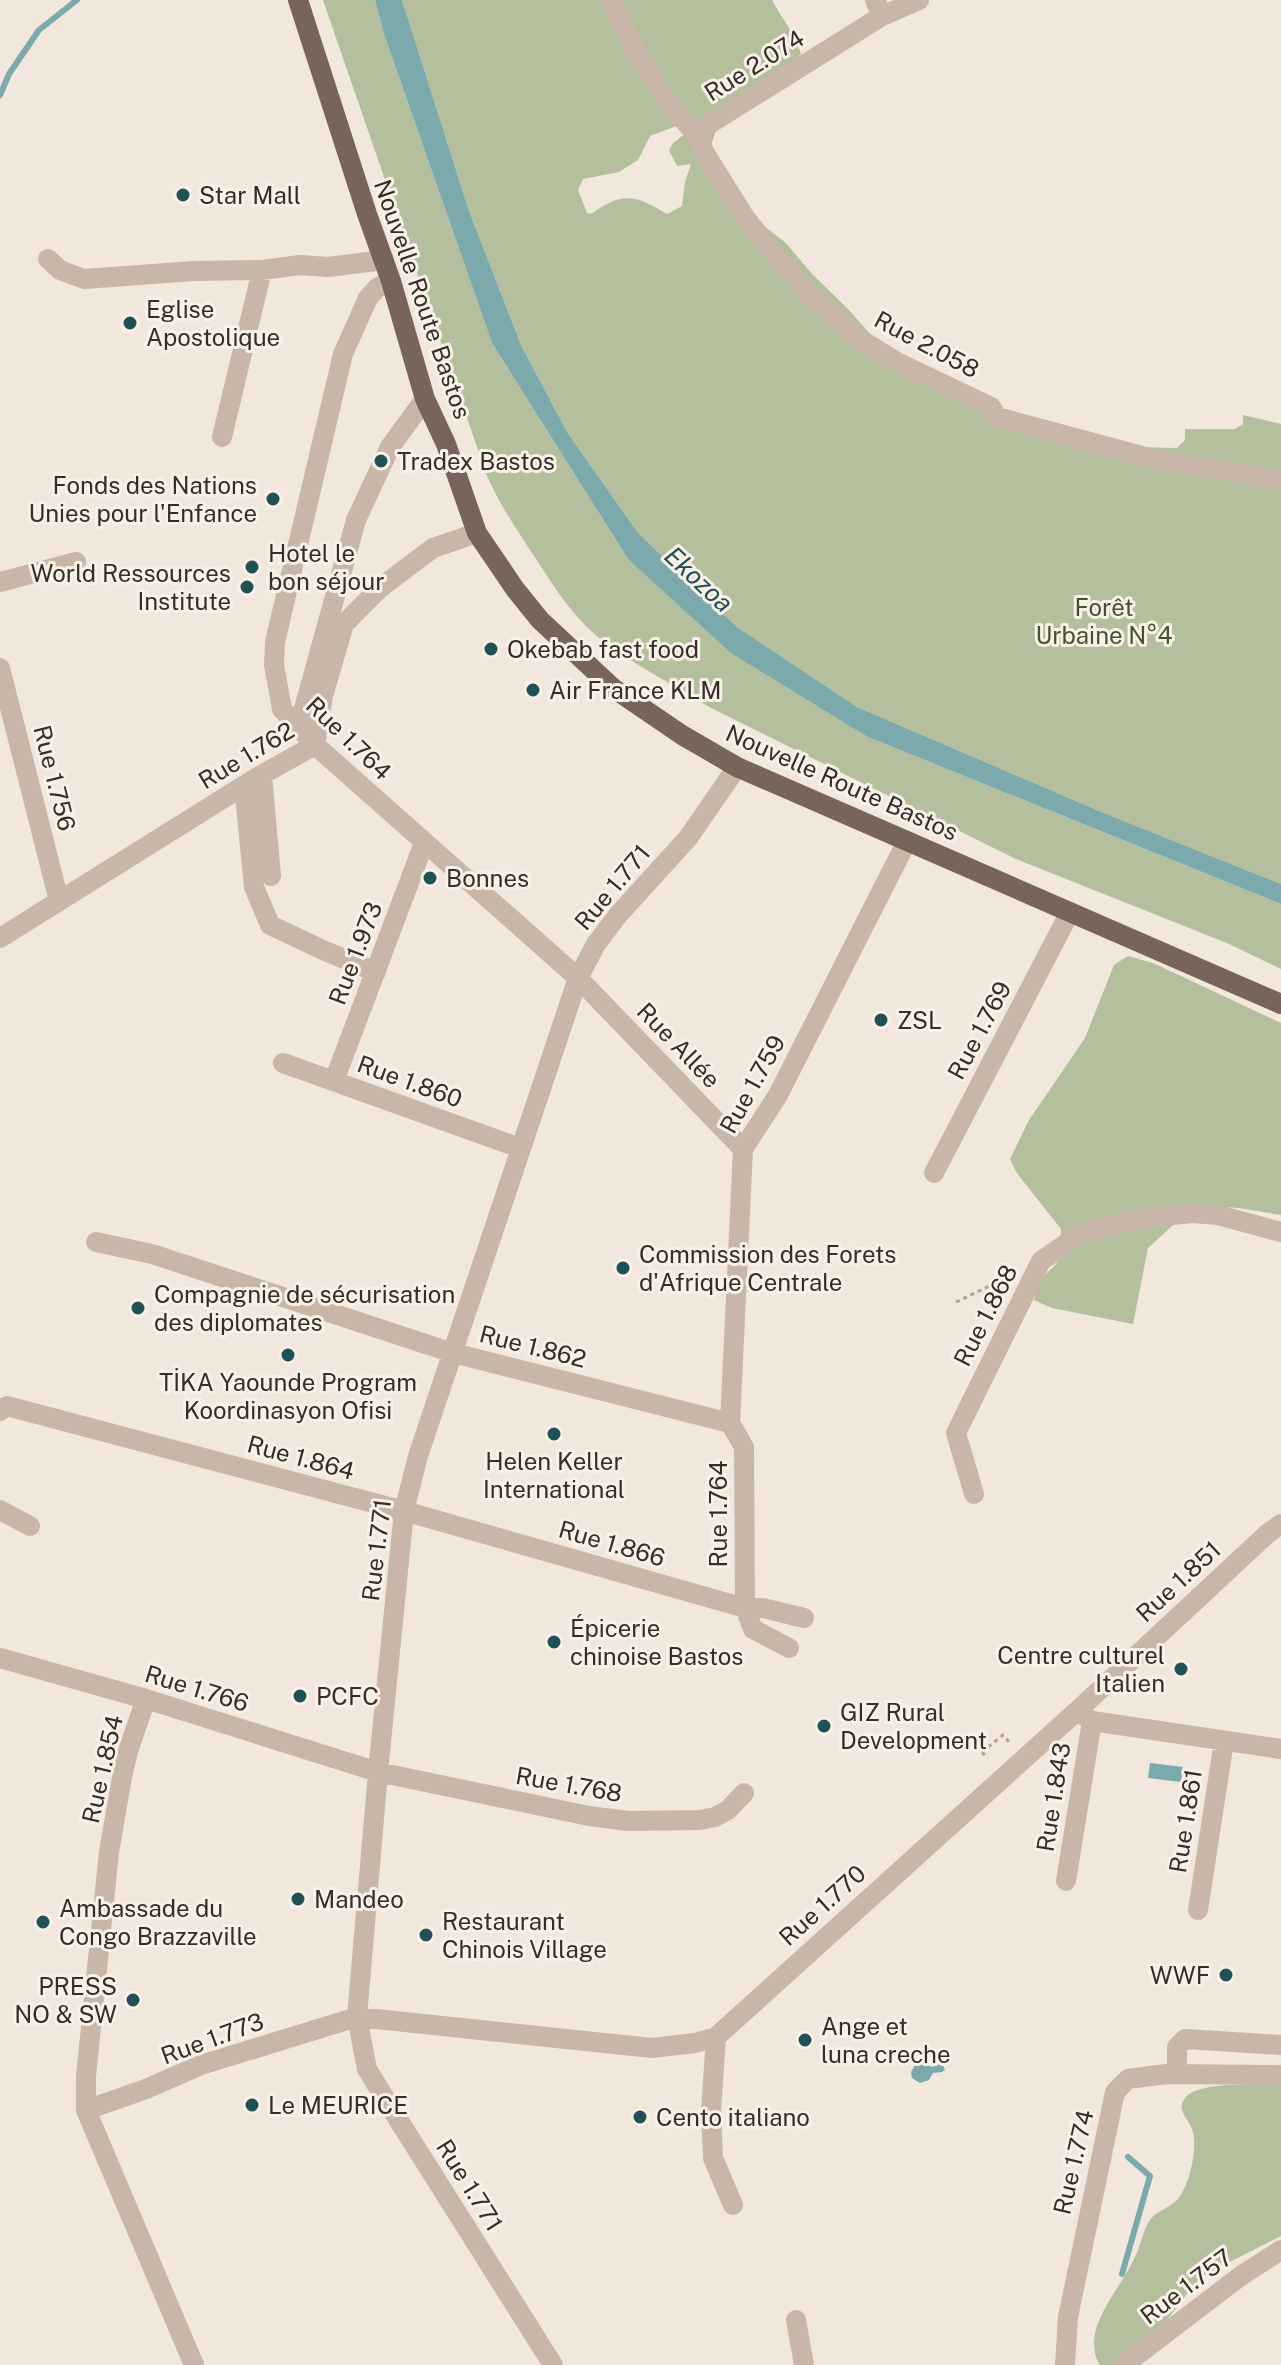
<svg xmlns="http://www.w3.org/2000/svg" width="1281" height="2365" viewBox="0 0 1281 2365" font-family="'Public Sans',sans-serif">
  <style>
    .green { fill: #b3bf9d; fill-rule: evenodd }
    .water { fill: #7caaac }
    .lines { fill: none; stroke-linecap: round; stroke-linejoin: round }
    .stream { stroke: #7caaac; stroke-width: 6 }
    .path { stroke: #b4a193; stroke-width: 3; stroke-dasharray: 4 4; stroke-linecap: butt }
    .minor { stroke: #c8b7a9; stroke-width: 20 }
    .major { stroke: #77645a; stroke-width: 20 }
    .poi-dot { fill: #205155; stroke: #f9f1e8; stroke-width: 3 }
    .labels { text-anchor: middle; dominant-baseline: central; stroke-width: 6; stroke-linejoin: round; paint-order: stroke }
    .street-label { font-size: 24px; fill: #362c28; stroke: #f9f1e8 }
    .poi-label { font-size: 24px; fill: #362c28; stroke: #f9f1e8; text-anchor: start }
    .park-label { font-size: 24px; fill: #45532d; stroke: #f9f1e8 }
    .water-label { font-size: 26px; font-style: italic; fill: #205155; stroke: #f9f1e8 }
  </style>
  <rect width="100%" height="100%" fill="#f1e7dc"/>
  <path class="green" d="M323,0H375L384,34L492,343L628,559L868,737L1281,904V969L1229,944L1016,859L709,707C672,683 633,665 599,638C572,616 553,585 534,556C517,530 500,505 487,476Z
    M402,0H772C782,19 796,34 801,54L791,66L724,106L711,145L741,197L764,226L786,243L812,274L848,309L878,343L985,402L1028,417L1132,447L1177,448L1185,440V429H1235L1243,424V415L1281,424V884L1099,811L857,707L737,627L638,533L567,432L521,345L469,211ZM682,124L685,134L673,143L669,150L677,166L691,164L685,182L682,206L667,214C636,195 622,191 591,214L587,213L578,190L583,179L619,172L638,160L650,136Z
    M1128,956L1153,963L1281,1023V1215L1239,1208L1195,1205L1148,1248L1133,1324L1052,1308L1034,1300L1038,1282L1058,1262L1061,1229L1016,1172L1010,1159L1029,1120L1085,1038L1114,965Z
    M1281,2084V2236L1206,2274L1193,2286L1133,2365H1100C1079,2331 1119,2291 1133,2261C1140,2249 1142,2233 1149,2221C1156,2211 1170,2208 1178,2199C1189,2186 1199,2146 1192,2129C1188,2118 1175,2110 1186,2097C1199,2081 1261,2085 1281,2084Z"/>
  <path class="water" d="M375,0H402L469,211L521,345L567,432L638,533L737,627L857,707L1099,811L1281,884V904L868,737L731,653L628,559L492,343L384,34Z
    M1150,1763L1183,1767L1181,1782L1148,1778Z
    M916,2063H924L932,2067L942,2063L945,2070L942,2072L933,2073L929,2080L920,2083L912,2078L911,2072Z"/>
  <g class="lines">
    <path class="stream" d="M0,95L9,74L39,30L77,0
      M1122,2274L1150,2176L1128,2157"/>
    <path class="path" d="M956,1302L1013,1275
      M976,1747L988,1758
      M982,1752L1003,1735L1009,1742"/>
    <path class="minor" d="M611,0L636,51L671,106L695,133L706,155L746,219L804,289L858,338L897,362L991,407L997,417L1153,459L1281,480
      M875,0L882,16L919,0
      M695,133L882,16
      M48,259L60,270L84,279L194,271L262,270L300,265L328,267L384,260
      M391,281L377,288L368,298L343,354L275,642L274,665L282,709L315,745L578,978L743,1149
      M222,437L262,270
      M0,582L76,562
      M0,668L59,901
      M299,727L356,520L390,447L425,399
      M262,775L271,876
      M244,786L254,887L270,925L325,951L376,972
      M0,938L256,778L315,745L323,696L344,624L380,588L433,548L477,533
      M283,1063L520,1148
      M334,1081L424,843
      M934,1173L1070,912
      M96,1242L152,1254L453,1353L730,1423
      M0,1411L7,1406L404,1511L745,1608L753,1629L789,1648
      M730,1423L743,1149L778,1095L907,841
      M730,1423L744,1447L745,1608H763L804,1618
      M974,1494L956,1433L1041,1261L1080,1234L1135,1219L1192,1213L1218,1215L1281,1232
      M0,1510L30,1526
      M0,1658L146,1699L378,1772L589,1816L628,1821L700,1820L715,1817L728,1810L744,1793
      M1077,1711L1267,1534L1281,1524
      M1066,1881L1092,1721
      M1198,1910L1224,1741
      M716,2037L711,2111L713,2158L733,2205
      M1177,2074V2047L1185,2039L1281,2045
      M86,2110V2076L109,1852L122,1777L129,1748L146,1699
      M796,2320L804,2365
      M194,2365L86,2110L146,2089L201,2065L357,2017L652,2048L695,2043L716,2037L1077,1711L1092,1721L1281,1749
      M553,2365L389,2105L367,2069L357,2017L378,1772L404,1511L418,1456L578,978L596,944L618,915L688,838L737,767
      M1065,2365L1068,2317L1115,2092L1128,2079L1166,2074L1281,2075
      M1124,2365L1242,2275L1281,2250"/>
    <path class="major" d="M298,0L367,214L391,281L425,399L446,444L477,533L515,589L540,620L613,688L682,735L737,767L1281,1004"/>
  </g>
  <g class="poi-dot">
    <circle cx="183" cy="195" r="8"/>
    <circle cx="130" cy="323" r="8"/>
    <circle cx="381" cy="461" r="8"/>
    <circle cx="273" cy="499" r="8"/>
    <circle cx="252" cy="567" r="8"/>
    <circle cx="247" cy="587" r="8"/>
    <circle cx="491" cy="649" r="8"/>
    <circle cx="533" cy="690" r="8"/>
    <circle cx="430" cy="878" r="8"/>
    <circle cx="881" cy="1020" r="8"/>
    <circle cx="623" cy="1268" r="8"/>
    <circle cx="138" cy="1308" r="8"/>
    <circle cx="288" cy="1355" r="8"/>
    <circle cx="554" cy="1434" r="8"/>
    <circle cx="554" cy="1642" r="8"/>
    <circle cx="1181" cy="1669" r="8"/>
    <circle cx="300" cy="1696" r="8"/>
    <circle cx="824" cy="1726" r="8"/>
    <circle cx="298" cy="1899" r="8"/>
    <circle cx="43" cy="1922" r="8"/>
    <circle cx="426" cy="1935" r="8"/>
    <circle cx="1226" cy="1975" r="8"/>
    <circle cx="133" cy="2000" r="8"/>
    <circle cx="805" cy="2040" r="8"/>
    <circle cx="252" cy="2105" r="8"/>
    <circle cx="640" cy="2117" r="8"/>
  </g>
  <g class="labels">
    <g class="street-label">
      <text transform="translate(754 65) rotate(-32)">Rue 2.074</text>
      <text transform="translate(423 299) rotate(71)">Nouvelle Route Bastos</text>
      <text transform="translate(927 344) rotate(28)">Rue 2.058</text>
      <text transform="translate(349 738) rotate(44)">Rue 1.764</text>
      <text transform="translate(246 755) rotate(-31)">Rue 1.762</text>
      <text transform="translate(55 778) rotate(76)">Rue 1.756</text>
      <text transform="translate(842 782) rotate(24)">Nouvelle Route Bastos</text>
      <text transform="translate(612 887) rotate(-50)">Rue 1.771</text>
      <text transform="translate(355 953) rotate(-69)">Rue 1.973</text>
      <text transform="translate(979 1030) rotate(-62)">Rue 1.769</text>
      <text transform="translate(679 1045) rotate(46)">Rue Allée</text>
      <text transform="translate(410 1081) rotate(20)">Rue 1.860</text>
      <text transform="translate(752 1084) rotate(-61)">Rue 1.759</text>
      <text transform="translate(985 1315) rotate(-63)">Rue 1.868</text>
      <text transform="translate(533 1346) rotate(14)">Rue 1.862</text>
      <text transform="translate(301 1457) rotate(15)">Rue 1.864</text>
      <text transform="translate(718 1514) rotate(-90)">Rue 1.764</text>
      <text transform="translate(612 1543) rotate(16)">Rue 1.866</text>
      <text transform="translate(376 1550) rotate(-83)">Rue 1.771</text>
      <text transform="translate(1178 1581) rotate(-43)">Rue 1.851</text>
      <text transform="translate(197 1688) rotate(17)">Rue 1.766</text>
      <text transform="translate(102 1769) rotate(-77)">Rue 1.854</text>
      <text transform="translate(569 1784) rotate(10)">Rue 1.768</text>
      <text transform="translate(1053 1797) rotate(-81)">Rue 1.843</text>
      <text transform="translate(1185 1821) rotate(-81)">Rue 1.861</text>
      <text transform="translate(822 1905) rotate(-42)">Rue 1.770</text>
      <text transform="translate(212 2038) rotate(-20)">Rue 1.773</text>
      <text transform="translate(1073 2162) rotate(-77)">Rue 1.774</text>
      <text transform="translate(470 2185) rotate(58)">Rue 1.771</text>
      <text transform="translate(1186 2286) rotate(-37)">Rue 1.757</text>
    </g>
    <g class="poi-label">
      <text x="199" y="195">Star Mall</text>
      <text x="146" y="309">Eglise<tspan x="146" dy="28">Apostolique</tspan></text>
      <text x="397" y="461">Tradex Bastos</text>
      <text x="257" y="485" text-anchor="end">Fonds des Nations<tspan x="257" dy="28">Unies pour l'Enfance</tspan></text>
      <text x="268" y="553">Hotel le<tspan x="268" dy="28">bon séjour</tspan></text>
      <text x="231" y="573" text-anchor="end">World Ressources<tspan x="231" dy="28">Institute</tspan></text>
      <text x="507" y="649">Okebab fast food</text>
      <text x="549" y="690">Air France KLM</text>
      <text x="446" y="878">Bonnes</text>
      <text x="897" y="1020">ZSL</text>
      <text x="639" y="1254">Commission des Forets<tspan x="639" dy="28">d'Afrique Centrale</tspan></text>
      <text x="154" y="1294">Compagnie de sécurisation<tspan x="154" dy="28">des diplomates</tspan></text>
      <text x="288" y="1382" text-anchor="middle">TİKA Yaounde Program<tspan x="288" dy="28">Koordinasyon Ofisi</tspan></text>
      <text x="554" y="1461" text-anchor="middle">Helen Keller<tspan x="554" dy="28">International</tspan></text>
      <text x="570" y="1628">Épicerie<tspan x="570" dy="28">chinoise Bastos</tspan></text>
      <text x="1165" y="1655" text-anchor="end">Centre culturel<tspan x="1165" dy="28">Italien</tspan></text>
      <text x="316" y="1696">PCFC</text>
      <text x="840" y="1712">GIZ Rural<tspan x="840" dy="28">Development</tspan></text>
      <text x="314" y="1899">Mandeo</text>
      <text x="59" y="1908">Ambassade du<tspan x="59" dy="28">Congo Brazzaville</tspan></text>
      <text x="442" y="1921">Restaurant<tspan x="442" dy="28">Chinois Village</tspan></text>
      <text x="1210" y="1975" text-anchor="end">WWF</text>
      <text x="117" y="1986" text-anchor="end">PRESS<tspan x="117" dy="28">NO &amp; SW</tspan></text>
      <text x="821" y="2026">Ange et<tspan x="821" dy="28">luna creche</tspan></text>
      <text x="268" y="2105">Le MEURICE</text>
      <text x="656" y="2117">Cento italiano</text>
    </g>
    <g class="park-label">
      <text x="1104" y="607">Forêt<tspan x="1104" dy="28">Urbaine N°4</tspan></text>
    </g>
    <g class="water-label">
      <text transform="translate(699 579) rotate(43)">Ekozoa</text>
    </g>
  </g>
</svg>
